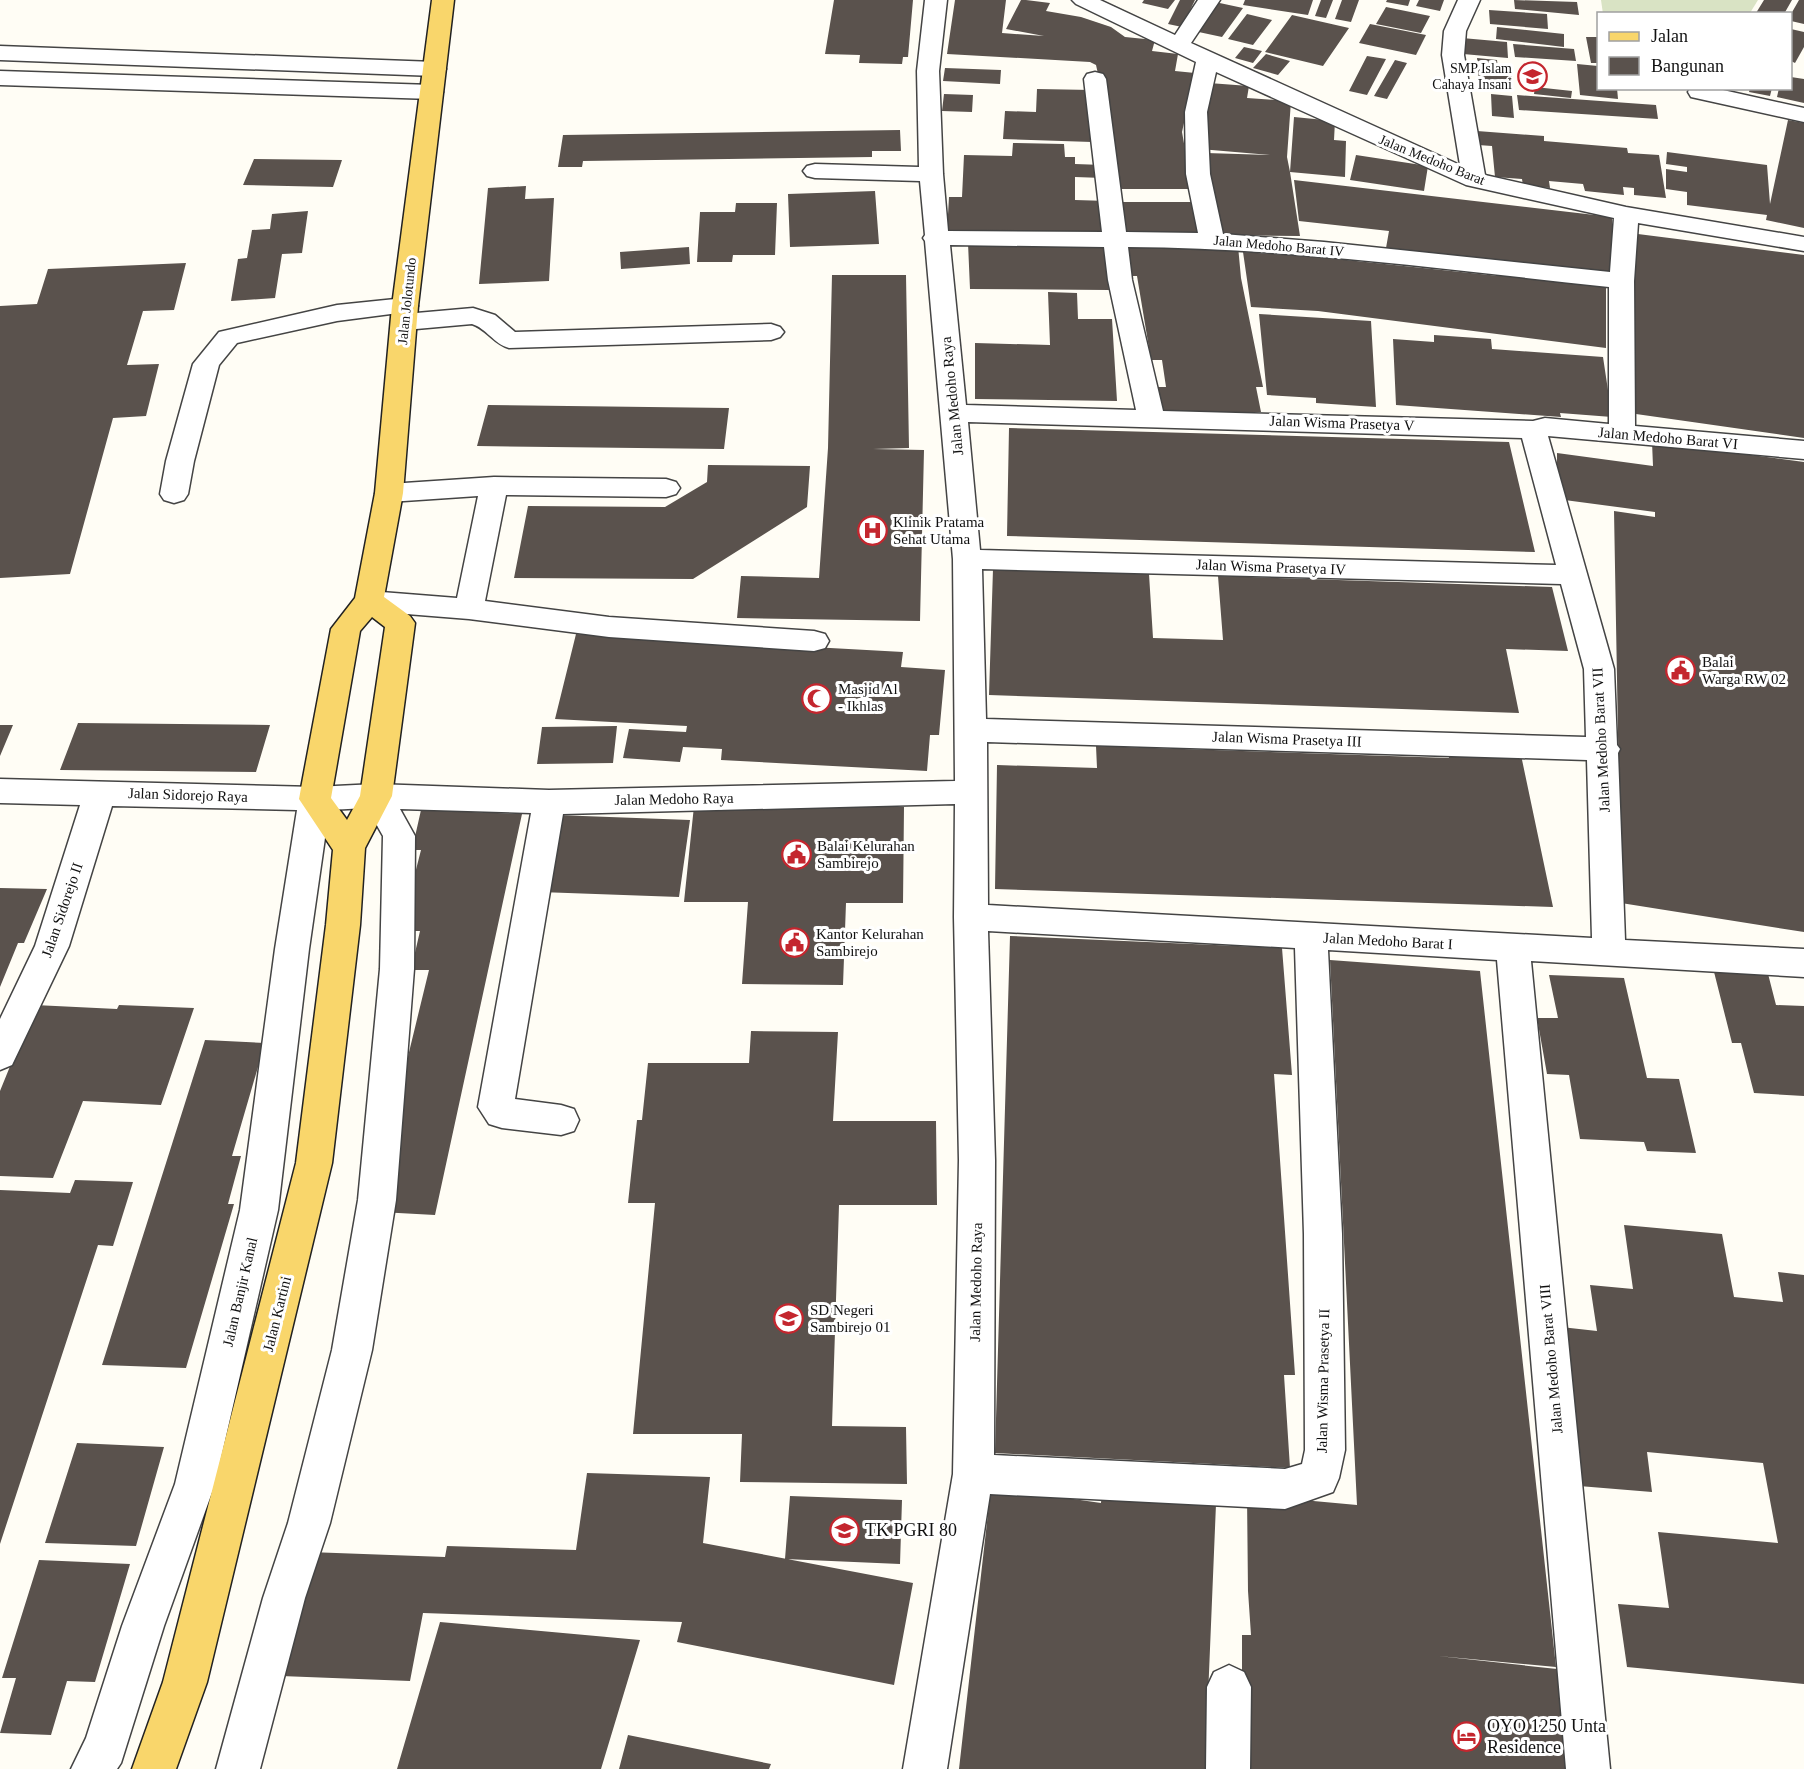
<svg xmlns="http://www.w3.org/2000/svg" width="1804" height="1769" viewBox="0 0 1804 1769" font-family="'Times New Roman',serif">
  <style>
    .cemetery { fill: #d9e3c4 }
    .building { fill: #5a524d }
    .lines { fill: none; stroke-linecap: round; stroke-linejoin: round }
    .minor-casing { stroke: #444; stroke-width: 3 }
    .major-casing { stroke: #222; stroke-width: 3 }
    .minor { fill: #fff; fill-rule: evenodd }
    .major { fill: #f9d66b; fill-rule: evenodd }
    .labels { text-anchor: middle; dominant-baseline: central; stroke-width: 6; stroke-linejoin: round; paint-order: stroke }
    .far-poi-label { font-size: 14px; fill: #111; stroke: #fff; text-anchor: end }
    .far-street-label { font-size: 14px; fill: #111; stroke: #fff }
    .street-label { font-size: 15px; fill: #111; stroke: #fff }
    .poi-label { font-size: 15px; fill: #111; stroke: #fff; text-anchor: start }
    .near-poi-label { font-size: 18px; fill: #111; stroke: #fff; text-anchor: start }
  </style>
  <rect width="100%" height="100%" fill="#fffdf5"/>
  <path class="cemetery" d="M1601,0H1758L1750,13L1603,14Z"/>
  <path class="building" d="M834,0H913L908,57H903L902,64L859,63L860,55L825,54Z
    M955,0H1006L1002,33L1044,36L1006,29L1021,0H1026L1050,3L1046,11L1081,17L1111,27L1125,37L1155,40L1152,51L1178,54L1175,71L1195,73L1182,132L1192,189H1116L1100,83L1096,65L1090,62L947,54Z
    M1144,0H1175L1168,9L1142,3Z
    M1180,0H1195L1182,27L1168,24Z
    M1245,0H1313L1308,15L1243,5Z
    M1321,0H1333L1326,18L1315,16Z
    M1342,0H1359L1351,22L1335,19Z
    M1387,0H1410L1408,6L1386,2Z
    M1419,0H1444L1440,11L1416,6Z
    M1514,0L1577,2L1579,15L1515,9Z
    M1764,0H1792L1784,14L1756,13Z
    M1799,0H1804V24L1791,21V14Z
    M1215,2L1243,8L1222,37L1194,31Z
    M1386,7L1430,16L1421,33L1376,24Z
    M1489,10L1547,14L1548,29L1490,24Z
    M1247,14L1272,20L1253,45L1228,39Z
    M1292,15L1349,28L1323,66L1265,52Z
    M1370,24L1426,35L1416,55L1359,43Z
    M1497,27L1564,34V47L1496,39Z
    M1791,29L1804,32V47L1795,63L1791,61Z
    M1586,37H1598V63H1591Z
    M1462,38L1507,42L1508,58L1463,54Z
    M1513,44L1574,49L1576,61L1515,57Z
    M1244,47L1262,51L1253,63L1235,58Z
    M1266,54L1290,61L1278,75L1253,68Z
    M1367,56L1386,59L1367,95L1349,91Z
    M1477,58L1497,60L1498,69L1478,67Z
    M1395,60L1407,63L1387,99L1374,96Z
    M1577,64L1598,66V88H1617L1618,99L1580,95Z
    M945,68L1001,70L1000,84L943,81Z
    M1478,69L1511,71L1512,87L1479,84Z
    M1791,77L1804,79V103L1777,97L1779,88H1791Z
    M1209,83L1249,86L1247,98L1291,101L1287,157L1290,172L1294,117L1335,121L1334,140L1346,141L1345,177L1290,172L1300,236L1216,235L1206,153L1270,155L1200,149Z
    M1535,87L1572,91L1571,98L1534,94Z
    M1750,88H1772L1770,96L1749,92Z
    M1037,89L1092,90V142L1003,139L1005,111L1036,112Z
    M944,94L973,95L972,112L942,111Z
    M1491,94L1512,96L1514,118L1492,116Z
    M1517,95L1656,105L1658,119L1519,110Z
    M1788,120L1804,123V228L1766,220L1767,215L1687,205V192L1666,189V169L1687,172V167L1666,164L1667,152L1767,165L1770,204Z
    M900,130L901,151H872V157L583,161L582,167H558L563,135Z
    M1477,131L1544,136V141L1627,148L1628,153L1659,155L1666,198L1634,195V188L1623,187L1624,195L1585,191L1583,184L1549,181L1550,188L1523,186L1522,179L1495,177L1492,146L1478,145Z
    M1013,143L1064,144L1065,157H1075V164L1103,165V178L1075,177V200L1108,201L1109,236L947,232L949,197H962L964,155L1012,156Z
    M1356,155L1428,166L1424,191L1350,180Z
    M254,159L342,160L333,187L243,185Z
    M1294,180L1612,217L1614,274L1386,248L1389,231L1299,221Z
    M526,186L525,199L554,198L549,281L479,284L488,188Z
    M875,191L879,244L790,247L788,194Z
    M1118,202H1194L1200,236H1123Z
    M736,203H777L775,255H733L732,262H697L700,212H735Z
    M308,211L302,253L282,254L275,298L231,301L238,259L247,258L252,230L270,229L272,214Z
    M1630,233L1804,255V438L1629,413Z
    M968,243L1105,244L1109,290L970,289Z
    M1125,244L1238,246L1241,278L1263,387H1256L1261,412L1159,413L1155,387H1166L1162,360H1151L1137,276H1127Z
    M689,247L690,264L621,269L620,252Z
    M1243,252L1318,257L1499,276V272L1606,285V348L1318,311L1251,307Z
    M186,263L174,310L143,311L127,365L159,364L146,416L113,418L70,574L0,578V306L37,304L48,269Z
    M832,275H906L909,448L873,449L924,450L920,621L737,618L741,576L819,578L828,448Z
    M1048,292L1077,293L1078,319H1112L1117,401L975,399V343L1050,345Z
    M1259,314L1371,321L1376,407L1316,403V398L1267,395Z
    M1434,335L1491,339L1492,349L1603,357L1612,417L1560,413L1561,417L1396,405L1393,339L1434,342Z
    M488,405L729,408L724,449L477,446Z
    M1009,428L1509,442L1535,552L1007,536Z
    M1652,442L1804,462V932L1621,903L1614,511L1655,517V512L1557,499V453L1653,466Z
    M708,465L810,466L807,507L693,579L514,578L528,506L665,507L707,482Z
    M993,569L1149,574L1153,638L1223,640L1218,576L1552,587L1568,651L1506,649L1519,713L989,695Z
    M576,634L903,652L901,667L945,670L939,735H930L927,771L721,760L722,749L683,747L680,762L623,758L629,729L686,732L687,726L555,719Z
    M78,723L270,725L256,772L60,770Z
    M0,725H13L0,756Z
    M617,726L613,763L537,764L542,727Z
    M1096,746L1449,758L1448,753L1521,755L1553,907L995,889L997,765L1097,768Z
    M694,806L904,807L903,903H846L843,985L742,984L748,902H684Z
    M421,810L522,814L435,1215L380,1212L393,1118L429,970H411L420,931H408L416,897H409L421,850H412Z
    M556,815L690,820L679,897L540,892Z
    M0,888L47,889L24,943H18L0,987Z
    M1010,936L1282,948L1292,1075L1274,1074L1295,1375H1284L1290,1468L995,1453Z
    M1330,960L1480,971L1556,1667L1438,1656L1557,1669L1566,1769H1242V1635H1251L1248,1591L1247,1495L1357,1505Z
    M1712,964L1766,966L1776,1005L1804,1006V1096L1754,1093L1741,1043H1732Z
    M1549,975L1624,978L1647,1078L1679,1079L1696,1153L1647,1151L1644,1142L1580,1139L1569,1075L1547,1074L1537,1018H1558Z
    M35,1005L117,1009L119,1005L194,1008L161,1105L83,1101L53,1178L0,1176V1091Z
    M751,1031L838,1032L833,1121H936L937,1205H839L832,1426L906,1427L907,1484L740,1482L742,1434H633L655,1203H628L637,1120H642L648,1063H749Z
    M205,1040L265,1043L232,1156H241L228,1204H234L186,1368L102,1365Z
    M75,1180L133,1182L113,1246L98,1245L0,1544V1190L70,1193Z
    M1624,1225L1722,1234L1734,1297L1783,1302L1778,1272L1804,1275V1684L1627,1667L1618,1604L1669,1608L1658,1532L1778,1543L1763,1463L1647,1452L1652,1492L1579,1486L1561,1327L1597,1331L1590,1285L1633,1289Z
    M77,1443L164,1447L136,1546L45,1543Z
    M587,1473L710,1477L703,1543L913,1583L894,1685L677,1642L682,1622L423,1613L410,1681L281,1676L309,1552L445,1557L447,1546L576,1550Z
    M991,1487L1101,1503L1102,1489L1216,1504L1205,1769H959Z
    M790,1496L902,1500L900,1564L785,1559Z
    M39,1560L130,1564L95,1682L67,1681L51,1735L0,1733L16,1678H2Z
    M440,1622L640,1640L601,1769H397Z
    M628,1735L771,1764L769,1769H619Z"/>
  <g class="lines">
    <defs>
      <path id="minor" d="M925,0H947L939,71L943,174L948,231L1102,232L1084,79L1087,74L1095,72L1103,74L1106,79L1126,232L1198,233L1186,174L1185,112L1196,62L1076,4L1072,0H1100L1175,35L1198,0H1220L1191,43L1460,165L1442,55L1444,31L1458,0H1480L1466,31L1464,55L1485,175L1626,207L1804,237V251L1638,223L1634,281L1635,426L1804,441V459L1548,436L1614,669L1617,745L1620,749L1618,753L1625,940L1804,949V977L1531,961L1610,1769H1566L1497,960L1328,950L1342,1234L1345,1450L1339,1478L1333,1492L1285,1509L990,1494L947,1769H903L953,1474L959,1160L954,917L955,804L563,814L515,1099L561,1105L574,1109L579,1120L574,1131L561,1135L502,1128L489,1124L478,1107L531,813L400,809L415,836L414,969L396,1200L372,1350L330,1523L305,1598L260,1769H216L263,1598L288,1523L332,1350L358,1200L380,969L383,836L367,808L329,810L309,949L278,1210L215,1484L164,1626L121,1763L117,1769H71L86,1738L122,1626L175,1484L240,1210L275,949L297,810L112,806L69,946L12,1065L0,1070V1019L35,946L80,805L0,803V779L315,787L376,784L549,790L955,781L953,559L925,241L923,238L925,235L920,181L815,178L807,176L803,171L807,166L815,164L919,167L917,71ZM1216,72L1466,185L1614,218L1610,272L1324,242L1223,234L1210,174L1207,112ZM950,245L1104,247L1108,280L1136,410L966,405ZM1128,247C1289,248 1449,270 1609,287V424L1545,418L1533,421L1163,411L1132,280ZM968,422L1522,438L1556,565L980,550ZM982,569L1561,584L1584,669L1586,737L986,719ZM987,742L1587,760L1592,938L988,905ZM988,931L1295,948L1304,1234L1305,1450L1302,1464L1285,1469L994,1455L995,1160Z
        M0,46L435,62L443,64L446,69L443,74L435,76L0,60Z
        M0,71L432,85L440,87L443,92L440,97L432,99L0,85Z
        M1690,88H1714L1804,108V122L1691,97L1688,92Z
        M405,298L414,301L418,306L414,311L337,321L237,343L219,365L194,461L188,494L184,500L174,503L164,500L160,494L166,461L193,364L219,332L337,305Z
        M473,308L495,315L515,332L771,324L780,327L784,332L780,337L771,340L509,348C494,344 486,328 472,324L405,330L396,327L392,322L396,317L405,314Z
        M494,477L666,479L676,482L680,488L676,494L666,497L506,495L485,601L609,617L814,631L825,634L829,641L825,648L814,651L609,637L469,619L369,611L359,608L354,601L359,594L369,591L457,598L478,496L389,502L379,499L375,493L379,487L389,484Z
        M1229,1665L1244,1672L1251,1687L1250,1769H1206L1207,1687L1214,1672Z"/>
      <path id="major" d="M432,0H454L418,306L403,493L384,597L410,616L415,623L392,796L365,848L360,925L332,1163L207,1682L176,1769H132L163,1682L296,1163L326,925L333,850L299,799L331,629L355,598L375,493L392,306ZM372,617L385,627L360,796L347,820L331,798L360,631Z"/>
    </defs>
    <use href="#minor" class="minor-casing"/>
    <use href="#major" class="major-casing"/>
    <use href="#minor" class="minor"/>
    <use href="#major" class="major"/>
  </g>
  <defs>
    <symbol id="school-ring" viewBox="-11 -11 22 22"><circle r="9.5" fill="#fff" stroke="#c4262e" stroke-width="1.5"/><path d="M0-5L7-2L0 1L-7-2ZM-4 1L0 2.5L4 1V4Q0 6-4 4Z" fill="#c4262e"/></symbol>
    <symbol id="hospital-ring" viewBox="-11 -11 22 22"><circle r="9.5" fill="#fff" stroke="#c4262e" stroke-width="1.5"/><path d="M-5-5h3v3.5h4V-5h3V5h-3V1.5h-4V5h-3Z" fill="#c4262e"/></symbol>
    <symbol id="civic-ring" viewBox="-11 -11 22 22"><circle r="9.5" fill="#fff" stroke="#c4262e" stroke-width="1.5"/><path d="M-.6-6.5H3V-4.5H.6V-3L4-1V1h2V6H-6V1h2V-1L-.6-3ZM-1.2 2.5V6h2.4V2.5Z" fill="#c4262e"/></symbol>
    <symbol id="mosque-ring" viewBox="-11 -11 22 22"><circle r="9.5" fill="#fff" stroke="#c4262e" stroke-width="1.5"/><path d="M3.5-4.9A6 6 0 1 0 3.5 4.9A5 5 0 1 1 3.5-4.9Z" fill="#c4262e"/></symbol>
    <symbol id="hotel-ring" viewBox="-11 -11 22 22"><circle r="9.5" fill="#fff" stroke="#c4262e" stroke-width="1.5"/><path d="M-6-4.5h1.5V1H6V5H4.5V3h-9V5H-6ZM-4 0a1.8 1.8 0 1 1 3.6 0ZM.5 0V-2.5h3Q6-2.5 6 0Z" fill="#c4262e"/></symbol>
  </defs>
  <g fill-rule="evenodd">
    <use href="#school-ring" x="1516" y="60" width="33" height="33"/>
    <use href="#hospital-ring" x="856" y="514" width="33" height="33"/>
    <use href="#civic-ring" x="1664" y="654" width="33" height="33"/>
    <use href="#mosque-ring" x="800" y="682" width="33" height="33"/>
    <use href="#civic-ring" x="780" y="838" width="33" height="33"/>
    <use href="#civic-ring" x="778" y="926" width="33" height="33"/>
    <use href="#school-ring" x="772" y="1302" width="33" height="33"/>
    <use href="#school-ring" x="828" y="1514" width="33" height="33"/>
    <use href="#hotel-ring" x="1450" y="1720" width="33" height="33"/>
  </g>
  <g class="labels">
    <g class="far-poi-label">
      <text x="1512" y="68">SMP Islam<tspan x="1512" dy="16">Cahaya Insani</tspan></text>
    </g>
    <g class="far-street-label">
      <text transform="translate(1432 160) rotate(22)">Jalan Medoho Barat</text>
      <text transform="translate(1279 246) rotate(5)">Jalan Medoho Barat IV</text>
      <text transform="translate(407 301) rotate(-84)">Jalan Jolotundo</text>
    </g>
    <g class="street-label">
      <text transform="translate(952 396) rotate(-96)">Jalan Medoho Raya</text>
      <text transform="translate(1342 423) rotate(2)">Jalan Wisma Prasetya V</text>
      <text transform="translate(1668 438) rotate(5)">Jalan Medoho Barat VI</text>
      <text transform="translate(1271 567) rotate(2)">Jalan Wisma Prasetya IV</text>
      <text transform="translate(1287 739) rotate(2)">Jalan Wisma Prasetya III</text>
      <text transform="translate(1601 740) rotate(-93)">Jalan Medoho Barat VII</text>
      <text transform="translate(188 795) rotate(2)">Jalan Sidorejo Raya</text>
      <text transform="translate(674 799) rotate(-1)">Jalan Medoho Raya</text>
      <text transform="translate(62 910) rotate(-71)">Jalan Sidorejo II</text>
      <text transform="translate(1388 941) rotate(3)">Jalan Medoho Barat I</text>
      <text transform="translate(976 1282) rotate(-89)">Jalan Medoho Raya</text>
      <text transform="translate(240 1292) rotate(-77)">Jalan Banjir Kanal</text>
      <text transform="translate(277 1314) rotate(-76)">Jalan Kartini</text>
      <text transform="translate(1551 1359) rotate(-95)">Jalan Medoho Barat VIII</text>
      <text transform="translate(1323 1381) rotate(-89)">Jalan Wisma Prasetya II</text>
    </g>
    <g class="poi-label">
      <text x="893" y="522">Klinik Pratama<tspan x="893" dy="17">Sehat Utama</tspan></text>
      <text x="1702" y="662">Balai<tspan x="1702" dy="17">Warga RW 02</tspan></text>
      <text x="838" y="689">Masjid Al<tspan x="838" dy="17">- Ikhlas</tspan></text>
      <text x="817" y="846">Balai Kelurahan<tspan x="817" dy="17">Sambirejo</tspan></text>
      <text x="816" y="934">Kantor Kelurahan<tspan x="816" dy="17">Sambirejo</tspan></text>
      <text x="810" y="1310">SD Negeri<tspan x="810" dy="17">Sambirejo 01</tspan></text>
    </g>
    <g class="near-poi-label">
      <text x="865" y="1530">TK PGRI 80</text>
      <text x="1487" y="1726">OYO 1250 Unta<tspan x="1487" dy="21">Residence</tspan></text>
    </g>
  </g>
  <rect x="1597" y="12" width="195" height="78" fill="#ffffff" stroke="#a0a0a0" stroke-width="1.5"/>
  <rect x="1609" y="32" width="30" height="9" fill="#f9d66b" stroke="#a0a0a0" stroke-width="1.5"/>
  <text x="1651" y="42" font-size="18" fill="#111111">Jalan</text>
  <rect x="1609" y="57" width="30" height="18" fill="#5a524d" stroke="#a0a0a0" stroke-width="1.5"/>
  <text x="1651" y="72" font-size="18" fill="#111111">Bangunan</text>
</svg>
